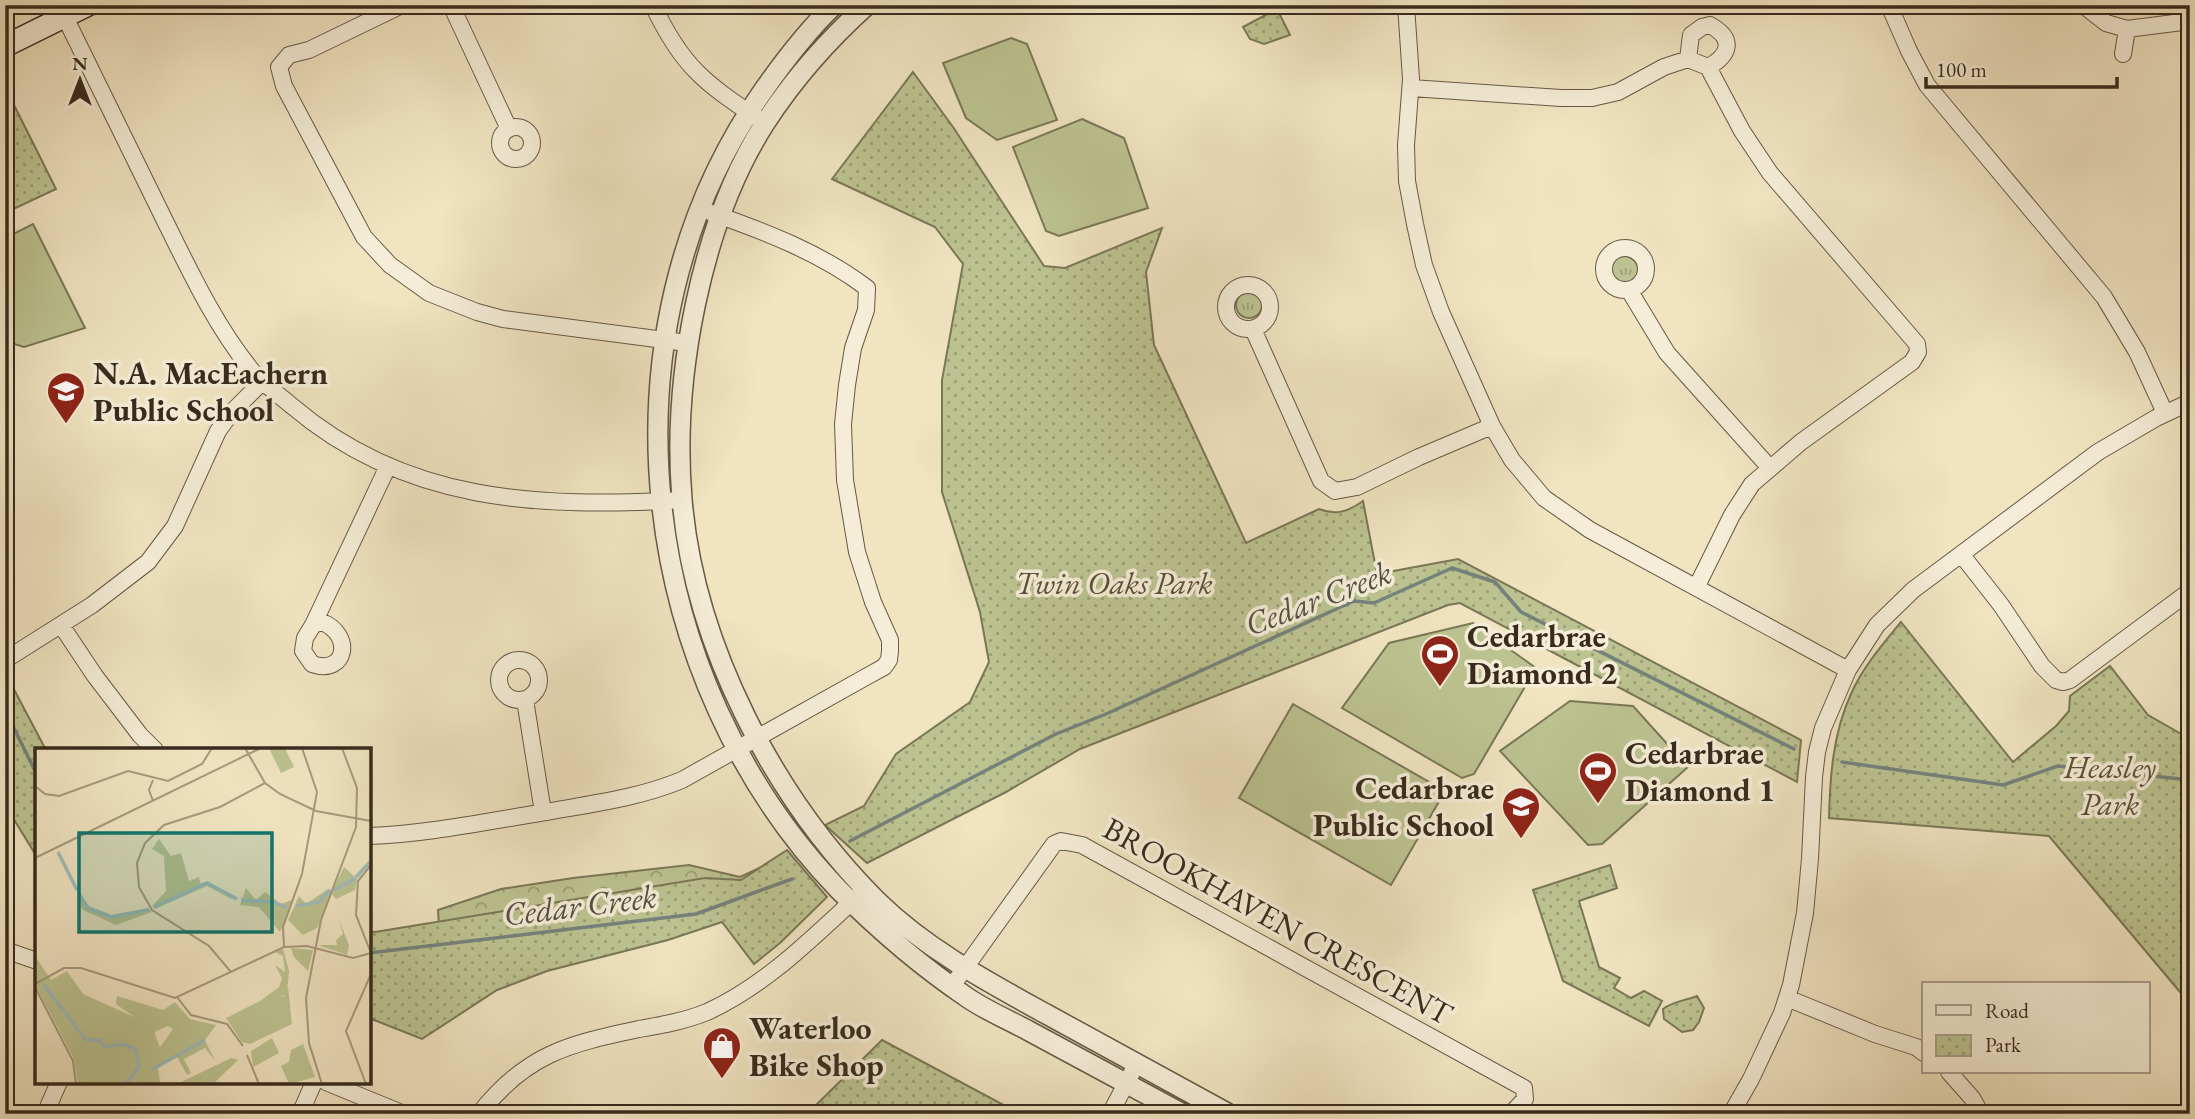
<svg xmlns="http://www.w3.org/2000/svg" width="2195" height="1119" viewBox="0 0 2195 1119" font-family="'EB Garamond',serif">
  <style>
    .grass { fill: url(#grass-tufts); stroke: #7a7757; stroke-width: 2 }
    .forest { fill: url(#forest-crowns); stroke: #7a7757; stroke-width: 2 }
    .park { fill: url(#park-dots); stroke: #7a7757; stroke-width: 2 }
    .pitch { fill: #bcc391; stroke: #7a7757; stroke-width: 2 }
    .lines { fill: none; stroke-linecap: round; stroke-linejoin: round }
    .stream { stroke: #75827c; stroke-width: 3.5 }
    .minor-casing { stroke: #665946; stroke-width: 18 }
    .tertiary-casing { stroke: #665946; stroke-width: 22 }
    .secondary-casing { stroke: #382b1d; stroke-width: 24 }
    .minor { stroke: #f5edd7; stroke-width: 16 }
    .tertiary { stroke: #f5edd7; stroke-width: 19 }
    .secondary { stroke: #f5edd7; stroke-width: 21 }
    .labels { text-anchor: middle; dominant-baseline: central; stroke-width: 7; stroke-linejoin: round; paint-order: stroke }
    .poi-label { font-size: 32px; font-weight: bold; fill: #382b1d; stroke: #f5edd7; text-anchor: start }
    .park-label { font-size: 32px; font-style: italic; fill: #59513a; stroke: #f5edd7 }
    .street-label { font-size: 32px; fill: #382b1d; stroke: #f5edd7 }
    .water-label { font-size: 33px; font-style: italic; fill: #524f45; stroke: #f5edd7 }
    .inset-river { fill: none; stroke: #9ebcbc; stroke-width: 3.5 }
    .inset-road { fill: none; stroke: #a69a7f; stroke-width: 2 }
    .view { fill: #0f766e; fill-opacity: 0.15; stroke: #0f766e; stroke-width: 3.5 }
    .inset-edge { fill: none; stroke: #382b1d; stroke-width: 3.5 }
  </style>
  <defs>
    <pattern id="grass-tufts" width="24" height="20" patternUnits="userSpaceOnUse" patternTransform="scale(1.75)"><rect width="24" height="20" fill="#bcc391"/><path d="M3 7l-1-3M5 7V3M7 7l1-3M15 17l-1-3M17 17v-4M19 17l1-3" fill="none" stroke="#9a9f76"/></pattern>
    <pattern id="forest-crowns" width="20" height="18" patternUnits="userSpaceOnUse" patternTransform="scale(1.75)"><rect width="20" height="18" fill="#bcc391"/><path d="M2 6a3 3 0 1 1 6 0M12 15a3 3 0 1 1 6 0" fill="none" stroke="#9a9f76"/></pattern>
    <pattern id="park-dots" width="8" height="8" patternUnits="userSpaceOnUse" patternTransform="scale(1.75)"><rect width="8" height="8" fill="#bcc391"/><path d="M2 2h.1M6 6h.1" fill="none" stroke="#9a9f76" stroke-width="1.8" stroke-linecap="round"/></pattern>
  </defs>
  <rect width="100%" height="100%" fill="#f0e4c1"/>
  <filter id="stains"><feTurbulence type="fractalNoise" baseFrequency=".00286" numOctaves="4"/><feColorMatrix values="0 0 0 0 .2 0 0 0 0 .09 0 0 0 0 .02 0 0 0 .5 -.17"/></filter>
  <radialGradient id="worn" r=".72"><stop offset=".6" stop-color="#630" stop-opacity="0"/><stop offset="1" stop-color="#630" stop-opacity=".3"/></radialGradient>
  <path class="grass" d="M1610 270a14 14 0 1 1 28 0a14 14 0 1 1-28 0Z
    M1236 305a13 13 0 1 1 26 0a13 13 0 1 1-26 0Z"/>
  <path class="forest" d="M783,857L791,892L693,920L535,951L439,985L388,993L369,990V934L439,927L438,910L501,889L573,878L689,865L740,877Z"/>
  <path class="park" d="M1277,9L1290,35L1264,44L1250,39L1243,27Z
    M913,72L953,127L1044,266L1065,268L1162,228L1146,272L1154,345L1246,543L1319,509C1336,516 1349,511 1363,501L1377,574L1458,559L1801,740L1797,782L1460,603L1448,605L1080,749L1006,792L867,863L825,825L864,806L896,754L970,702L989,662L980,612L942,492V380L963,264L935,227L832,179Z
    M5,87L56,189L5,213Z
    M1901,622L2013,762L2056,726L2069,711L2070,696L2110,666L2148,715L2190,739V1004L2049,836L1829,818C1830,776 1833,733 1851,694C1862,668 1883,644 1901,622Z
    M9,680L46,750H37V857L5,805V682Z
    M787,850L827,897L780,943L754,964L722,922L668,940L547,971L497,990L422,1039L369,1018V931L375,932L705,878L741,880Z
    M1610,865L1617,888L1579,901L1599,967L1620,978L1614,988L1631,998L1644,991L1662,1001L1649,1026L1563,981L1533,890Z
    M1697,996L1704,1008L1699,1022L1693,1030L1682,1032L1664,1019L1663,1009C1673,1001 1685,1001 1697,996Z
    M882,1040L1013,1110L1009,1114H807Z"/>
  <path class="pitch" d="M1011,38L1027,44L1057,120L997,140L966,118L943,63Z
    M1082,119L1124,138L1148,208L1059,236L1046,231L1013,147Z
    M33,224L85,328L24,347L5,341V238Z
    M1473,623L1536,668L1474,774L1462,778L1342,708L1389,643Z
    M1570,701L1633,706L1688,767L1602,844L1588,845L1500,751Z
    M1293,704L1445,791L1391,885L1239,798Z"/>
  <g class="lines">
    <path class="stream" d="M5,710L37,775
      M1842,762L2003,785L2058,766L2190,780
      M850,841L1056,734L1106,714L1354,601L1374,603L1452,568L1495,582L1521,612L1794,749
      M369,953L696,914L792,879"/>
    <defs>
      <path id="minor" d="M402,5L309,50L289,55L279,67L284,86L364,237L390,265L429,293L477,312L503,319L687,343
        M451,5L509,129
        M653,5C682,67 705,83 760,120
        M1406,5L1411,79L1406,145L1407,181L1415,224L1424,265L1441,312L1492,426L1512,460L1544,498L1590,530L1848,670
        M1889,5L1909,51L1927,85L2104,297L2137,352L2165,413
        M2083,5L2106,23L2127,29L2190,21
        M65,17C99,85 131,153 165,221C190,271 214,323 249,367C260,382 278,394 292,406C406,503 539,508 682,500
        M2123,54L2127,29
        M1688,59L1691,35L1702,27L1710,25C1735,39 1730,55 1708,67
        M1411,88L1561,98H1592L1618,92L1664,67L1688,59L1708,67L1742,131L1770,173L1917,344L1918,352L1912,362L1801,442L1752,484L1732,515L1697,586
        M500 143a16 16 0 1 1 32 0a16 16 0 1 1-32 0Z
        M1604 269a21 21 0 1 1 42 0a21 21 0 1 1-42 0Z
        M1226 307a22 22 0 1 1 44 0a22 22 0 1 1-44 0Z
        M1629,290L1667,353L1770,468
        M1253,329L1321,481L1335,491L1357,487L1419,457L1492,426
        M1961,554L2001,605L2042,666L2056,680L2063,682L2070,680L2190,591
        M322,622C354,635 346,676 312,664L303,651L305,638L313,625Z
        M61,625L95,676L140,735L155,750
        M313,625L388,466
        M499 680a20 20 0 1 1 40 0a20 20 0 1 1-40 0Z
        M5,660L92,605L148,562L175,526L218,431L231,413L263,381
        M525,700L543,812
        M369,836C427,834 483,822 540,813C589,804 636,799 682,780L864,678L884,667L889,660L890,651V640L873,602L857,552L845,480L843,424L847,385L853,348L866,310L867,288C821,253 766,232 712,213
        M5,950L37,961
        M952,986L1054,844L1061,841L1082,845L1524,1088L1525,1099L1511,1114
        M1787,998L1875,1034L1916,1047L1924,1053
        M1949,1072L1972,1098L1981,1114
        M326,1082L404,1114
        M45,1114L59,1082
        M300,1114L314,1082
        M479,1114C526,1054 568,1044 639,1029C662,1025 685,1021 707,1012C765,986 812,938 859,895
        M1110,1114L1137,1063
        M1731,1114L1751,1079L1782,1013L1791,985L1805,913L1810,859L1814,777L1817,752L1823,728L1848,670L1877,625L1913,590L2098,452L2156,418L2190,402"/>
      <path id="tertiary" d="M834,5C807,31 784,61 763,91C593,334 637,680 839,890C878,929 922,967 968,998C987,1011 1009,1020 1029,1031C1080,1059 1132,1086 1183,1114
        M867,5C829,39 793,80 765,123C700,225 672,380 682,499C694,645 774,798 877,901C926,949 988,982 1048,1015C1108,1048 1168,1081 1229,1114"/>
      <path id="secondary" d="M5,46L88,5"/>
    </defs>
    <use href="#minor" class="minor-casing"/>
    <use href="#tertiary" class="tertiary-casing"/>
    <use href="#secondary" class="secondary-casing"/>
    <use href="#minor" class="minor"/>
    <use href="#tertiary" class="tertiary"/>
    <use href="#secondary" class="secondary"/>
  </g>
  <defs>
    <symbol id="school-pin" viewBox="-11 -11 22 30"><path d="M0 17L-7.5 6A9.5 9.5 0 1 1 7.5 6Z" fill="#8f2418" stroke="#f5edd7"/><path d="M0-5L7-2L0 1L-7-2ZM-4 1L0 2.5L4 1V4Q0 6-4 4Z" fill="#fff"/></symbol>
    <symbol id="stadium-pin" viewBox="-11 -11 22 30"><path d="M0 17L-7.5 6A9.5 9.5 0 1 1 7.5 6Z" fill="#8f2418" stroke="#f5edd7"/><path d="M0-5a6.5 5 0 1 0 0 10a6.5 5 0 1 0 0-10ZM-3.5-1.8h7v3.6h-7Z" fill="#fff"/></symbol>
    <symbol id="shop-pin" viewBox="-11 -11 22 30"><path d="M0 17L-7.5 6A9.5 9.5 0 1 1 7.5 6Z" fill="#8f2418" stroke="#f5edd7"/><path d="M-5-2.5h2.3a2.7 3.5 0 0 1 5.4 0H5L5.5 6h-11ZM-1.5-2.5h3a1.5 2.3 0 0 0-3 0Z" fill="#fff"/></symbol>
  </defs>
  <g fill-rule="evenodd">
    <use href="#school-pin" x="44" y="369" width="44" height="60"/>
    <use href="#stadium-pin" x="1418" y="632" width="44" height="60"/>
    <use href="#stadium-pin" x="1576" y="749" width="44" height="60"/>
    <use href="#school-pin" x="1499" y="784" width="44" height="60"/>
    <use href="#shop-pin" x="700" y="1024" width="44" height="60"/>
  </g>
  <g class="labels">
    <g class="poi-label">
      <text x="93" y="373">N.A. MacEachern<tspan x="93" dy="37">Public School</tspan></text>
      <text x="1467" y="636">Cedarbrae<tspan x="1467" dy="37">Diamond 2</tspan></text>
      <text x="1625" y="753">Cedarbrae<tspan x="1625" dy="37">Diamond 1</tspan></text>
      <text x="1494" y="788" text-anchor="end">Cedarbrae<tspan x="1494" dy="37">Public School</tspan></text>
      <text x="749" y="1028">Waterloo<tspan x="749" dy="37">Bike Shop</tspan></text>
    </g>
    <g class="park-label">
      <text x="1114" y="583">Twin Oaks Park</text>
      <text x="2110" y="767">Heasley<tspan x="2110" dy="37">Park</tspan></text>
    </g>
    <g class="street-label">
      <text transform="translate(1278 921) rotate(29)">BROOKHAVEN CRESCENT</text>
    </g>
    <g class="water-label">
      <text transform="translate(1318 598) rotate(-21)">Cedar Creek</text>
      <text transform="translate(580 905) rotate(-7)">Cedar Creek</text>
    </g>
  </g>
  <g transform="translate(35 748)">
    <rect width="336" height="336" fill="#f0e4c1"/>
    <path d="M2,239L118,309L138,281L133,278L110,288L102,271L81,256L82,248L128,262L140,254L155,271L181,277L170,292L180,313L170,300L149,311L156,325L152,327L142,309L123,319L125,336L40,313ZM253,239L257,276L215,296L207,294L191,270L225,253L249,248ZM237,290L244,305L218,319L216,303ZM268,296L280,329L254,336L246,318L254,314L256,302Z" fill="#bcc391"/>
    <path d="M304,172L314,197L312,207L283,197H302L301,192L308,186ZM256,200L278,202L273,223L259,209ZM248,201L254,223L252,245L227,260L225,253L244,239L247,230L240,217L250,224L248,208L240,204Z" fill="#bcc391"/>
    <path d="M124,91L136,108L146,105L154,133L164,129L165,135L172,134L202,154L172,138L120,161L117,158L131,143L129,108L117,101ZM309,119L322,131L320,142L301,151L297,146L282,180L268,187L253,172L264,148L271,156L293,141L297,143ZM211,140L221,152L230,144L246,156L259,151L245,184L224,159L205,157ZM45,145L53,158L77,167L113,160L117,164L81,177L48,162L42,152ZM0,208L16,232L32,223L48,246L117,277L126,303L117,321L121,336H43L39,310L0,236ZM196,310L203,312L178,336H142Z" fill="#bcc391"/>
    <path d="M234,0H250L259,19L246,25Z" fill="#bcc391"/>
    <path class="inset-river" d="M23,104L42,142M321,129L336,113M299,142L321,130M44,146L53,160L76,169L114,162M206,152L239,154L252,160M262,158L284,154L295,142M119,159L172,135L202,151M9,237L51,292H65L69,299L89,296L100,301L104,318L91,336M116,322L170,292"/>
    <path class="inset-road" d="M210,0L230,35L245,46L281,63L336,73M267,0L282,44L267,126M118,32L114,42L118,53M0,38L10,46L24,48L93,23L133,33L167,16L177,0M0,110L226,0M336,117L323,133L321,167L336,205M249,199L248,179L267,126M196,224L174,198L117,162L104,139L102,115L110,95L129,77L185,59L230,35M0,236L29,220H46L140,250L249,199L272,198L318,210L336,205M0,239L38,313L41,336M142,249L156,267L192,276L208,298M212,307L224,336M287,336L274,295L271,250L286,172L321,79L322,40L307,0M331,336L311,283L336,226"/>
    <path class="view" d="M44,85H237V184H44Z"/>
    <rect width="336" height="336" class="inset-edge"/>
  </g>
  <rect width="2195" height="1119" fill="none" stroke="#f0e4c1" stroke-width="28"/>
  <rect x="7" y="7" width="2181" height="1105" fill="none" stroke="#382b1d" stroke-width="3.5"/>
  <rect x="14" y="14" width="2167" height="1091" fill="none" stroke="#382b1d" stroke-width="2"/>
  <rect x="1922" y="982" width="228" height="91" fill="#f5edd7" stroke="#a99f8d" stroke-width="2"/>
  <rect x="1936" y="1005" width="35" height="10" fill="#f5edd7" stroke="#a99f8d" stroke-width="2"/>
  <text x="1985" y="1018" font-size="21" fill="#382b1d">Road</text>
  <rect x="1936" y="1035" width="35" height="21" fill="url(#park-dots)" stroke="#a99f8d" stroke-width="2"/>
  <text x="1985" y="1052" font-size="21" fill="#382b1d">Park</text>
  <g transform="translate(80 80)" stroke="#f5edd7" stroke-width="5" paint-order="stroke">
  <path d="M0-5L12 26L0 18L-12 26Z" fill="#382b1d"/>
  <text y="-10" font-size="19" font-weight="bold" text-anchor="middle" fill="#382b1d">N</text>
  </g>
  <path d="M1926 77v10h191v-10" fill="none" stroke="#382b1d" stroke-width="3.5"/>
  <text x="1936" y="77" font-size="21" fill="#382b1d" stroke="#f5edd7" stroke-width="5" paint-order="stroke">100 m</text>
  <rect width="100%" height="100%" filter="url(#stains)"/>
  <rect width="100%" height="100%" fill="url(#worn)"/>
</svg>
